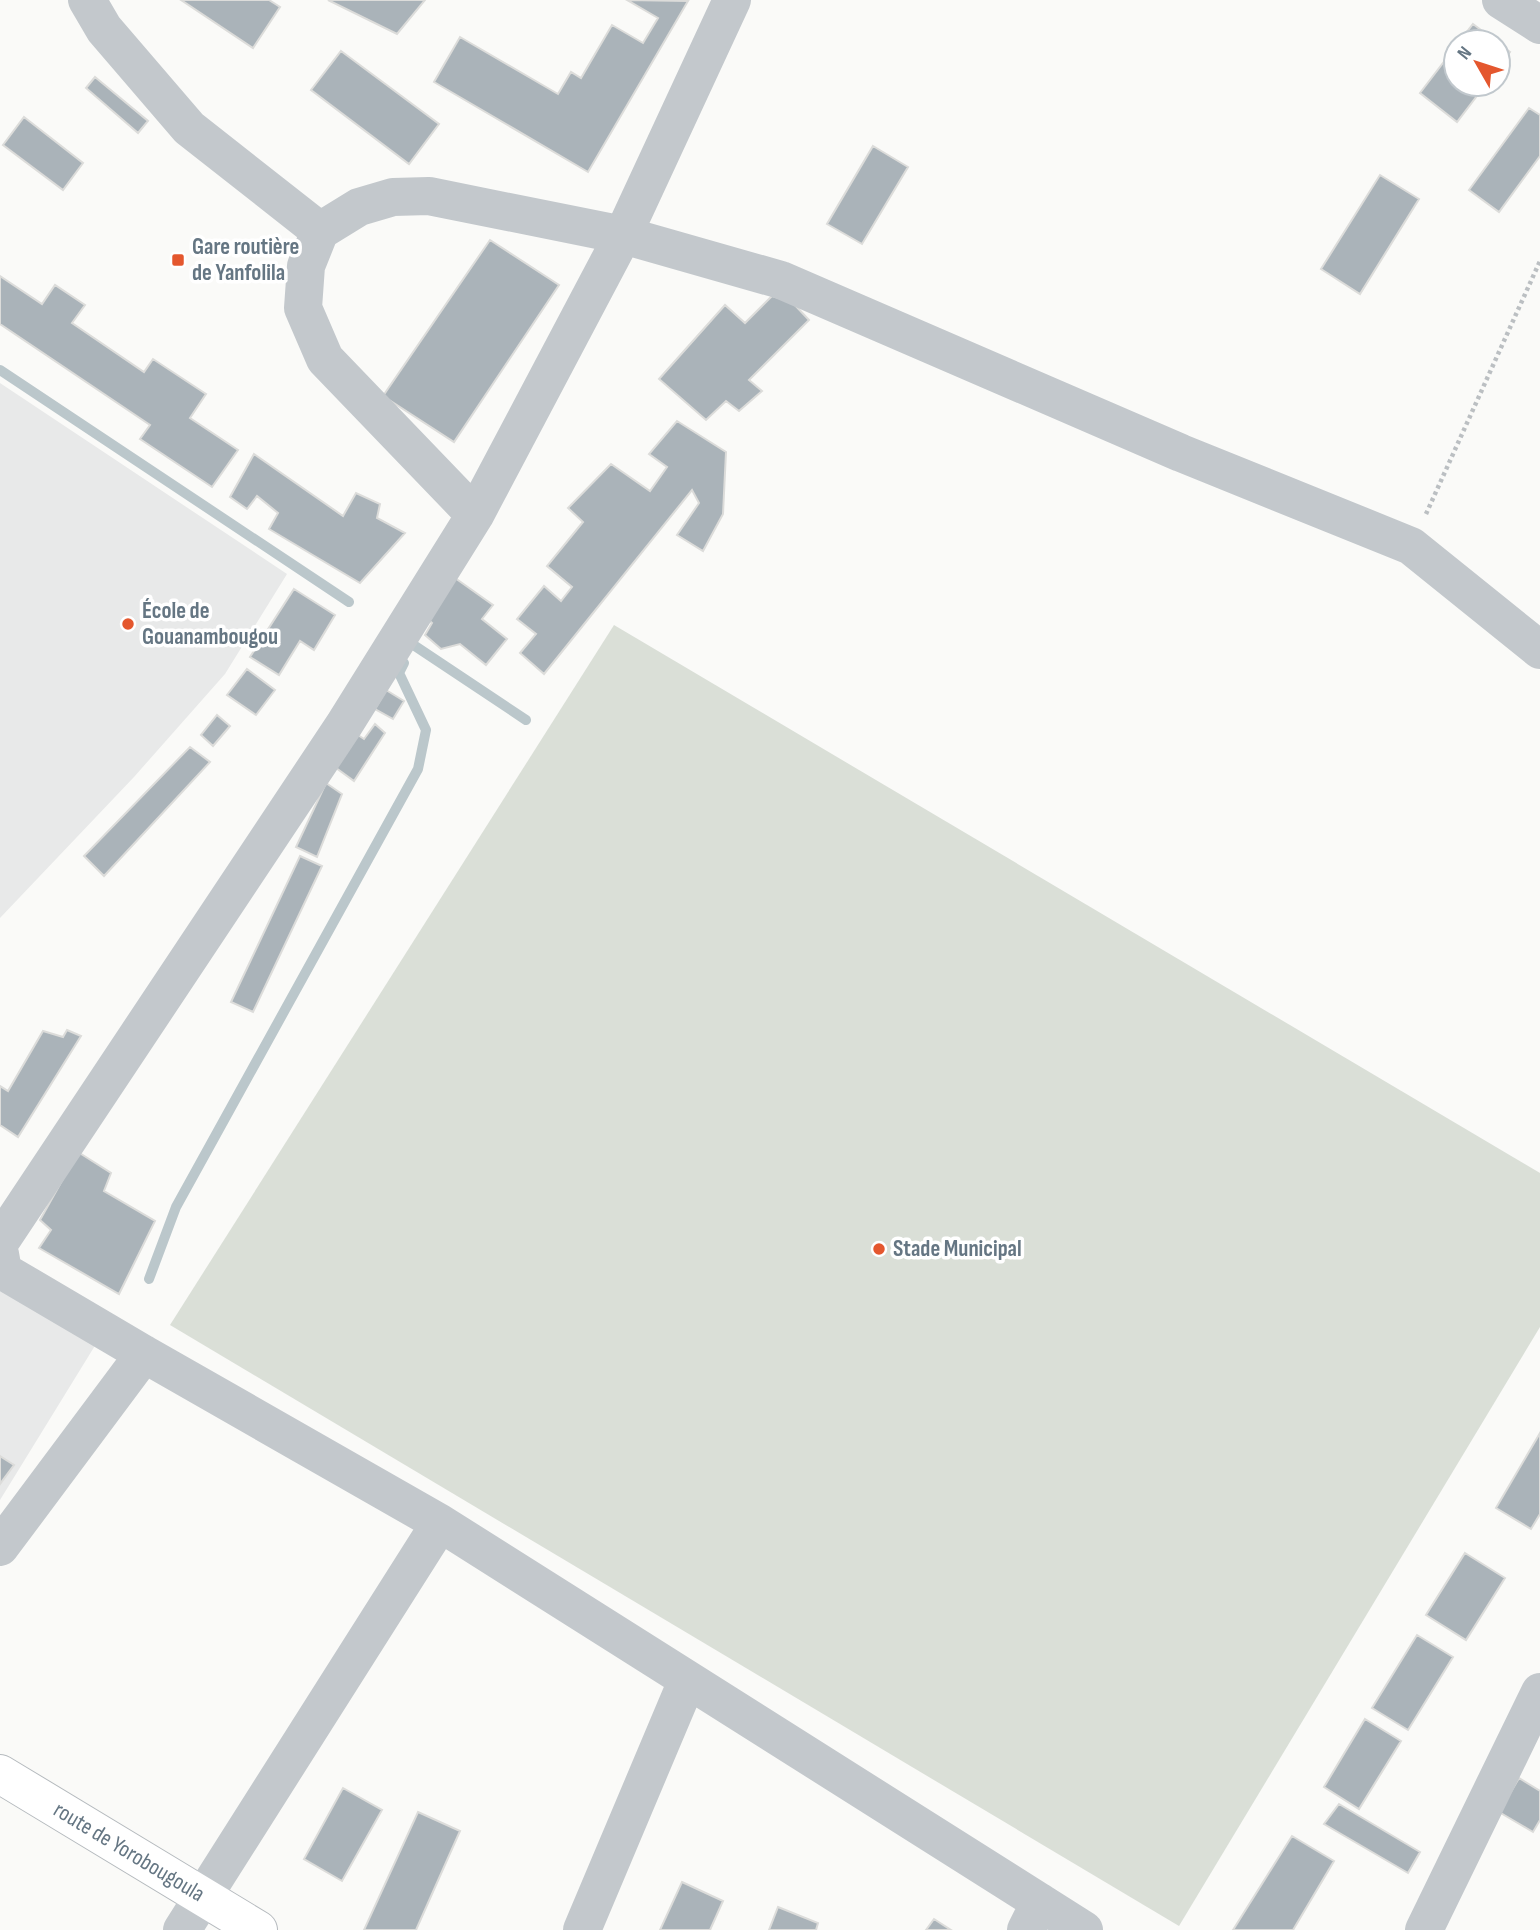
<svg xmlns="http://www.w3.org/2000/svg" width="1540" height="1930" viewBox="0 0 1540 1930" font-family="'Sofia Sans Condensed',sans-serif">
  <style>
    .built { fill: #e8e9e9 }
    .green { fill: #dadfd7 }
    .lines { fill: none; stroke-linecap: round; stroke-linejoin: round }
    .stream { stroke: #bbc7cb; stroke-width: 10 }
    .building { fill: #aab3b9; stroke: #dcdcda; stroke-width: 2 }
    .major-casing { stroke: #b5babe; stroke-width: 40 }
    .path { stroke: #bbbfc2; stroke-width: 4.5; stroke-dasharray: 3.5 3.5; stroke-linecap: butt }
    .minor { stroke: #c3c8cc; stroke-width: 38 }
    .major { stroke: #fff; stroke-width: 38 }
    .poi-dot { fill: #e4572e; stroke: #fff; stroke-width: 2.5 }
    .labels { text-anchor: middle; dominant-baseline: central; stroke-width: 7; stroke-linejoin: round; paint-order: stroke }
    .poi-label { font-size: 23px; font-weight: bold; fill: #657683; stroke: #fff; text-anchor: start }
    .street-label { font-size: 23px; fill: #657683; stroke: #fff }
  </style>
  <rect width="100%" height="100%" fill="#fafaf8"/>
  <path class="built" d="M0,383L287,574L225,674L134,777L0,918Z
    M0,1266L104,1331L0,1500Z"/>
  <path class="green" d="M614,625L1540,1173V1327L1179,1926L170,1325Z"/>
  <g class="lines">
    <path class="stream" d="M0,370L349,602
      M406,640L526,720
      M149,1279L176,1207L418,769L426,730L399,673L404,663"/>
  </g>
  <path class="building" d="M181,0H269L280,7L253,48Z
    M328,0H425L397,34Z
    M627,0L688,1L588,172L434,82L460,37L558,94L571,72L581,78L612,25L643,43L658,18Z
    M1473,24L1497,42H1459Z
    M1498,43L1510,52L1498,68Z
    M1456,46V84H1486L1457,122L1420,93Z
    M341,51L439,124L409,164L311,90Z
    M95,77L148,121L138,133L86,88Z
    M1529,108L1540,115V156L1499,212L1469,190Z
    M24,117L83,163L63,190L3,145Z
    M873,146L908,167L862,244L827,224Z
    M1380,175L1419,199L1360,294L1321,269Z
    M490,240L559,285L454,442L383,396Z
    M0,276L42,304L55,285L85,305L72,323L144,372L153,359L206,394L190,418L238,450L212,487L140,439L150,425L0,324Z
    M772,296L792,302L809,320L749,380L762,391L739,411L726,401L706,420L659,379L725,305L745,323Z
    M677,421L726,452L723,514L703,551L677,535L699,503L692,490L544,674L520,653L536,634L517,619L544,586L561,601L572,587L547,566L583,522L568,508L611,464L650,491L667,467L649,454Z
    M254,454L343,516L356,493L380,504L377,518L405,533L360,583L269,529L278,513L257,496L247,509L230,497Z
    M448,573L493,605L482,619L507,639L486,665L460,644L441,649L425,635L432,623L417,610Z
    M294,589L335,615L314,650L300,641L279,675L250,657Z
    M247,669L275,690L256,715L227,695Z
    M386,690L404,701L393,719L375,709Z
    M217,715L230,726L213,746L201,735Z
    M375,724L385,733L354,781L332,765L355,733L364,739Z
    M190,747L210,762L104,876L84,856Z
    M326,783L342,794L317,857L296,847Z
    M300,856L322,866L253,1012L231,1002Z
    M67,1030L81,1036L18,1137L0,1125V1086L8,1091L43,1031L63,1037Z
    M78,1152L111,1173L104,1191L155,1221L119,1294L39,1248L51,1230L40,1220Z
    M1540,1433V1514L1531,1529L1496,1508Z
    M0,1456L14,1465L0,1484Z
    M1465,1553L1505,1578L1466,1640L1426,1615Z
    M1417,1635L1453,1657L1408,1730L1372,1708Z
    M1365,1719L1401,1741L1359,1809L1324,1787Z
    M1519,1778L1540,1791V1820L1533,1832L1499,1812Z
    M343,1788L382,1810L342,1881L304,1859Z
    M1339,1804L1420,1852L1408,1873L1324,1824Z
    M418,1812L460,1831L416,1930H364Z
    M1292,1836L1334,1861L1293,1930H1233Z
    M682,1882L723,1901L710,1930H660Z
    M778,1907L818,1923L816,1930H769Z
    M934,1919L951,1930H926Z"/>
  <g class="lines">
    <defs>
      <path id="major" d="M0,1774L258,1930"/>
    </defs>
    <use href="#major" class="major-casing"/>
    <path class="path" d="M1426,514L1540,261"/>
    <path class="minor" d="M87,0L104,29L189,128L320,231L359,207L393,197L429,196L623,235L781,280L1181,453L1411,546L1540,650
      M1501,0L1540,25
      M320,231L306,266L303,308L325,359L475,515
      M0,1242L344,725L475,515L623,235L732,0
      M0,1254L3,1271L144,1354L440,1523L1084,1930
      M0,1547L144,1354
      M182,1930L440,1523
      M582,1930L687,1681
      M1026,1930L1040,1902
      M1424,1930L1540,1692"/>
    <use href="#major" class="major"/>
  </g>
  <g class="poi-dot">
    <rect x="171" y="253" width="14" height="14" rx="3.5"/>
    <circle cx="128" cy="624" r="7"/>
    <circle cx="879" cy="1249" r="7"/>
  </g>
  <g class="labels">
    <g class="poi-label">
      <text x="192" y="247">Gare routière<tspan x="192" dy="26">de Yanfolila</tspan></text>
      <text x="142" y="611">École de<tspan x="142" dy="26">Gouanambougou</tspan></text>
      <text x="893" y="1249">Stade Municipal</text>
    </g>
    <g class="street-label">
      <text transform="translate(129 1852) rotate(31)">route de Yorobougoula</text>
    </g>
  </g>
  <g transform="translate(1477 63) rotate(309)"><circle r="33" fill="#ffffff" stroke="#c1c8cd" stroke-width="2"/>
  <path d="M0-5L12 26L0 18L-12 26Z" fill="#e4572e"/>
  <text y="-10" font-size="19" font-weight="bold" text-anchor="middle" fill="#657683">N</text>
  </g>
</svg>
